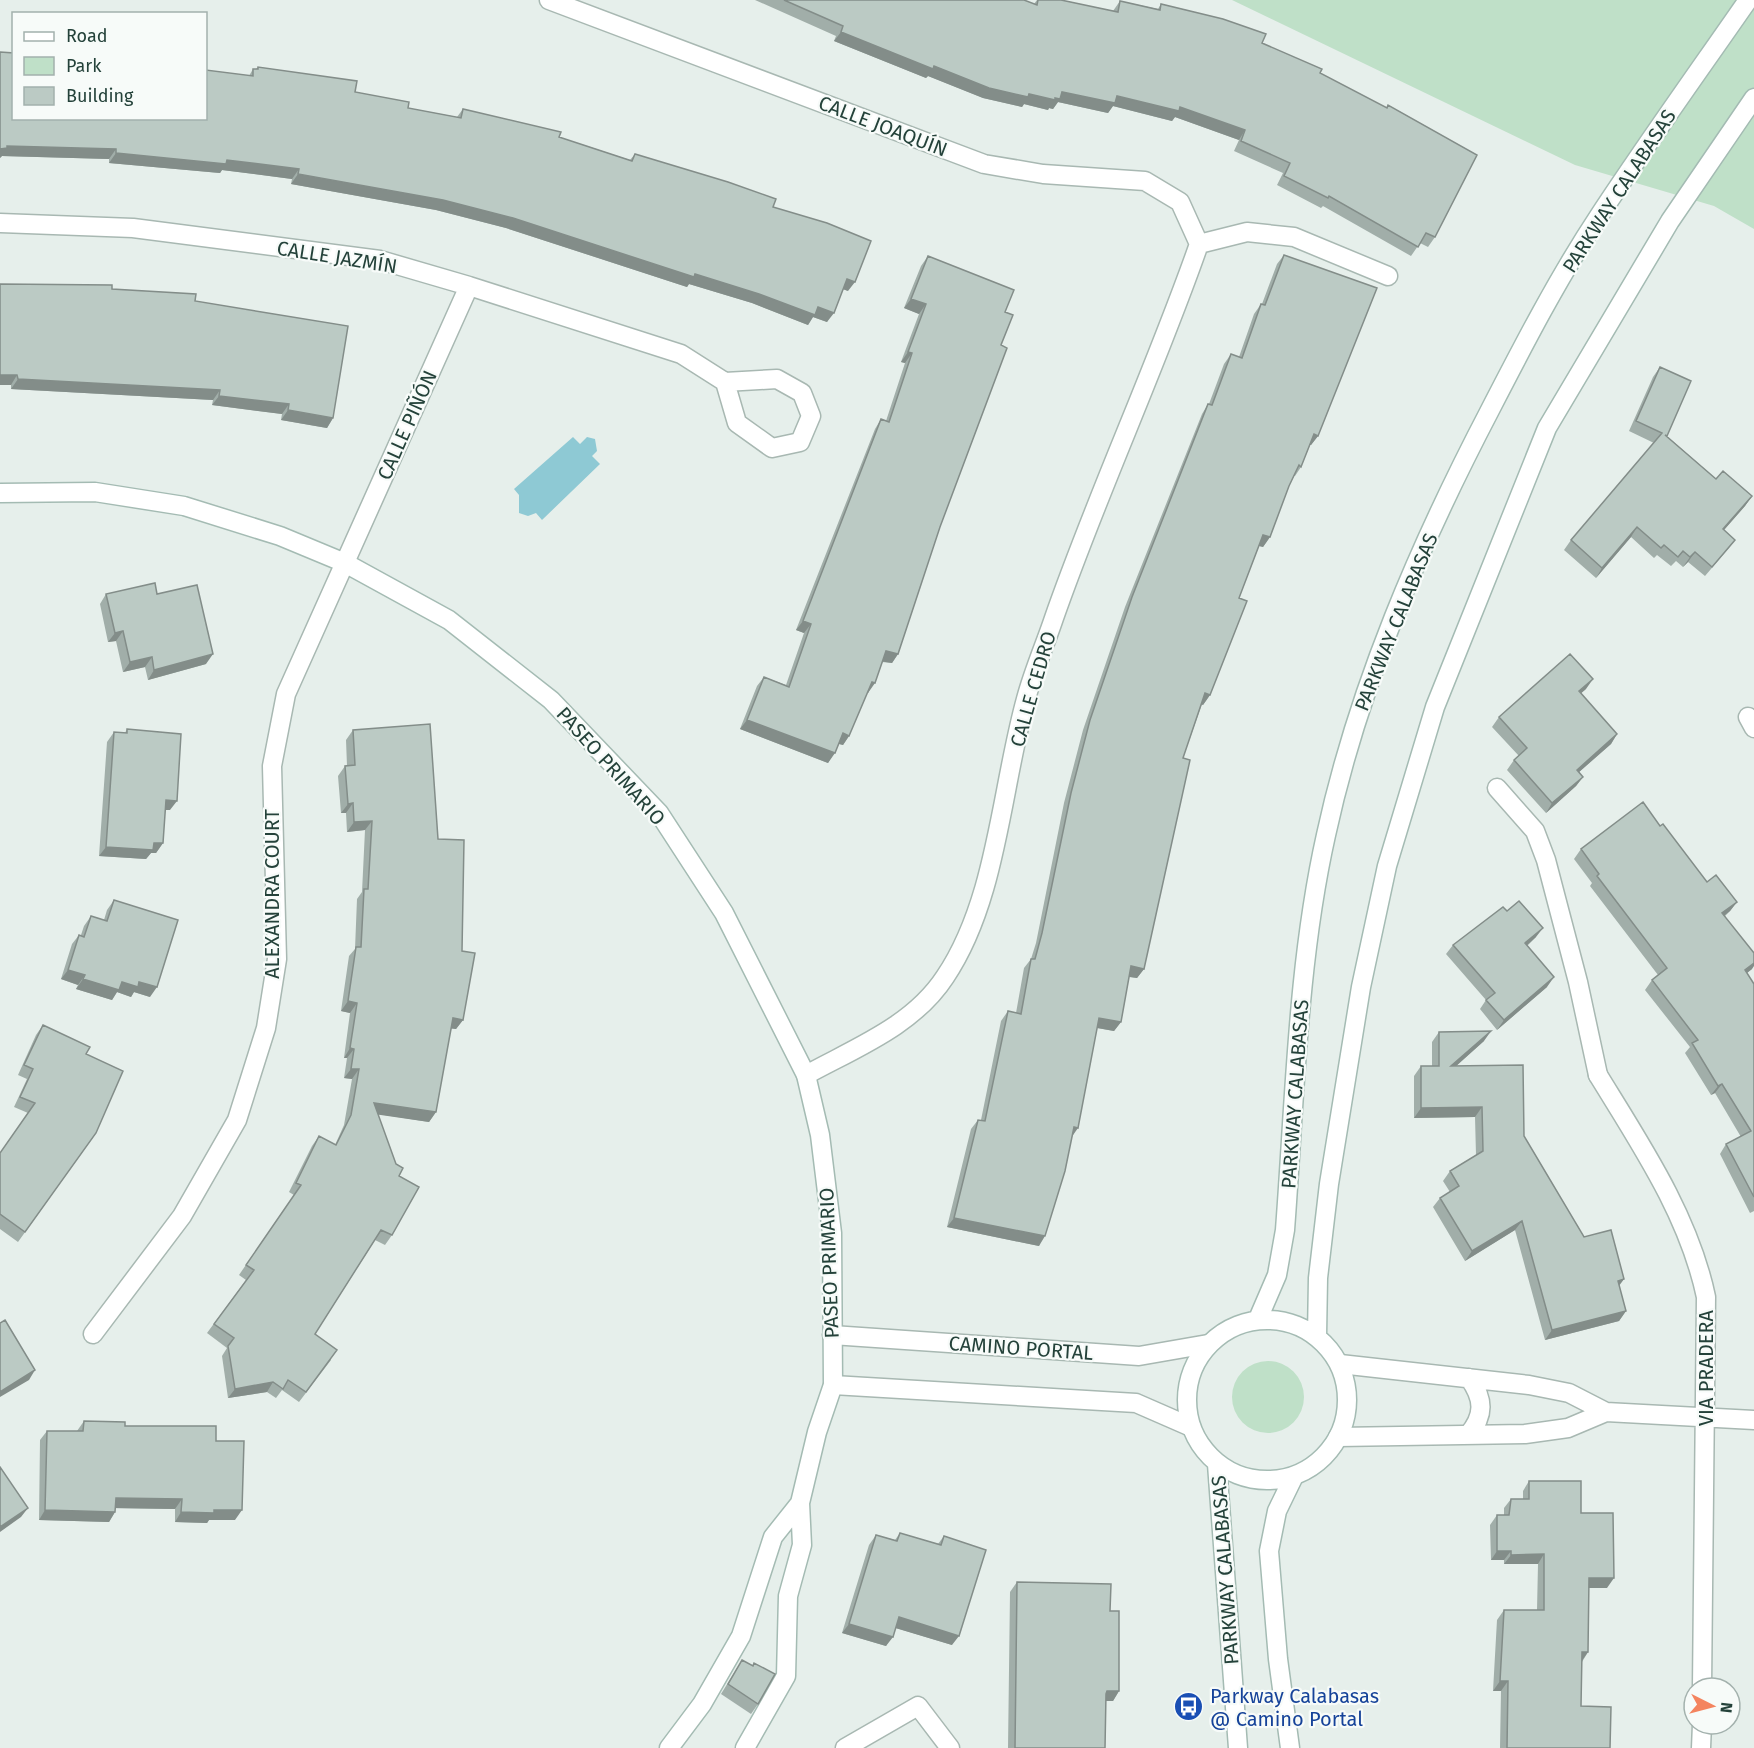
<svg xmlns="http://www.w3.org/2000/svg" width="1754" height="1748" viewBox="0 0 1754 1748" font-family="'Fira Sans',sans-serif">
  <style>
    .green { fill: #bfe0c8 }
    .water { fill: #8ec9d4 }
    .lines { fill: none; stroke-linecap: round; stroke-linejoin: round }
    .lane-casing { stroke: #a8b8b2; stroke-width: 21 }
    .street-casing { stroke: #a8b8b2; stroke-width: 21 }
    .secondary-casing { stroke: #a4bbb3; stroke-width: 21 }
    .lane { stroke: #fff; stroke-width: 18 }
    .street { stroke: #fff; stroke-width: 18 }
    .secondary { stroke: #fff; stroke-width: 18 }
    .wall { fill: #a1aea9 }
    .shaded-wall { fill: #838d89 }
    .building { fill: #bbcac4; stroke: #838d89; stroke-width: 1.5 }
    .labels { text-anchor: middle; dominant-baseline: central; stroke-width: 4.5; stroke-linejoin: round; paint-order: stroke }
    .street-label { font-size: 20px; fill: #24423a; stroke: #f7fbf9 }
    .transit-label { font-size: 20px; fill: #164399; stroke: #f7fbf9; text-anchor: start }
  </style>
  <rect width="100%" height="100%" fill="#e6efeb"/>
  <path class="green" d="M1232,0H1754V229L1714,206L1575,165Z
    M1232 1397a36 36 0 1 1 72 0a36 36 0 1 1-72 0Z"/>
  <path class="water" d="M573,437L580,444L587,437L595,439L597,451L592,456L600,464L542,520L536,513L528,516L519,513V495L514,489Z"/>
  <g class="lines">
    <defs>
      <path id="lane" d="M1497,788L1535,831L1546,860L1578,982L1598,1075"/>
      <path id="street" d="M549,0L984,164L1043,174L1145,181L1180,202L1199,244
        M0,223L133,228L380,260L469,286L681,354L725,382L777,379L802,393L811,416L800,442L772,448L737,423L725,382
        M1199,244L1247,232L1294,237L1388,276
        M1748,717L1754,728
        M806,1075C855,1048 913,1026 945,977C997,900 1001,789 1026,699C1033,672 1045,645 1054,618C1098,492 1155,370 1199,244
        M1598,1075C1641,1145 1689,1216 1706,1297L1702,1688
        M93,1334L182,1216L237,1120L266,1028L277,959L272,766L286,694L469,286
        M832,1335L1139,1356L1208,1344
        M1340,1364L1529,1385L1569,1393L1606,1412L1754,1420
        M833,1385L1136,1403L1191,1427
        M1468,1435C1485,1415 1484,1399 1469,1378
        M1338,1437L1525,1434L1568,1428L1606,1412
        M845,1748L918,1706L950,1748
        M1701,1748L1702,1724"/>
      <path id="secondary" d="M0,493L95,492L184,506L280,536L345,563L449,620L551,700L659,813L724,913L806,1075L820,1135L832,1233L833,1385L817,1432L800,1503L802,1545L788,1596L786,1676L745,1748
        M1258,1319L1277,1275L1285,1230C1295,1099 1297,965 1326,835C1358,687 1420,544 1490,410C1524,344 1558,278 1599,216C1647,143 1698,72 1748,0
        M1187 1400a80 80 0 1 1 160 0a80 80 0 1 1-160 0Z
        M1317,1336L1318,1278L1329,1184L1361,987L1387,866L1435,707L1547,428L1670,221L1754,98
        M1217,1464L1238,1748
        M669,1748L702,1704L741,1636L773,1537L800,1503
        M1290,1748L1278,1659L1269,1551L1277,1511L1294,1476"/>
    </defs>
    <use href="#lane" class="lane-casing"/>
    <use href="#street" class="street-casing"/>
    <use href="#secondary" class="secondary-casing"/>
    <use href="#lane" class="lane"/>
    <use href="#street" class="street"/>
    <use href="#secondary" class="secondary"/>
  </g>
  <path class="wall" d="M755,0H1024L1034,4L1037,0H1061L1113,11L1120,1L1158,9L1161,4L1262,43L1320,73L1435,237L1428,247L1420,243L1411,256L1323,206L1321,208L1277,185L1283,173L1234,151L1239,140L1175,117L1172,121L1113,106L1108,113L1058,102L1053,109L1049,108L1048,110L1024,104L1022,107L983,98L928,76L926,78L834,41L836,36Z
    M0,52L249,76L253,69H256L258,67L355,92L408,108L457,117L463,109L559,137L630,160L635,154L773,207L848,291L843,289L827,322L813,317L808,325L752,303L689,284L687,287L506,228L436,210L291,184L292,179L222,170L220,173L109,163V159L2,156L0,158Z
    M1284,255L1318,436L1311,445H1310L1301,467L1295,476H1294L1289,486L1270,537L1263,547L1259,546L1239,598L1210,695L1203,705L1202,704L1183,758L1144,969L1137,978L1129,977L1121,1022L1114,1031L1097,1028L1072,1137L1039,1246L947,1227L971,1129L978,1120H981L1001,1021L1008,1011L1016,1013L1024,968L1031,959L1036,943L1064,803L1083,730L1125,607L1202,414L1208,404H1209L1224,364L1231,354L1239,357L1254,314L1261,304H1262L1277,264Z
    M928,256L1005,312L1001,345L940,527L898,654L892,663L882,662L868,693L867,692L849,736L843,745L839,744L828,763L740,729L757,686L764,677L786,685L804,633L796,630L875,429L881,419L886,421L905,363L901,362L919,314L904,308L921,266Z
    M0,284L112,289L195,301L333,418L327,428L281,420L282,414L212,405L213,400L11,389V385H0Z
    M1660,367L1667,436L1716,479L1752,496L1745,506L1724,530L1735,540L1728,549L1705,576L1688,562L1683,567L1676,561L1671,566L1657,555L1654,558L1631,537L1596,578L1564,550L1571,540L1654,443L1629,431L1653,377Z
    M106,594H157L206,664L148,680L145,667L123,672L116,641L108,642L100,604Z
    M1586,689L1581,693L1617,734L1611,744L1579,772L1583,777L1576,786L1546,813L1507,770L1514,760L1519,756L1492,727L1499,717Z
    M127,729L170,810H165L163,843L156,853H151L146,859L99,856L107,742L114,732L125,733Z
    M353,730L438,839L462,951L463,1020L456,1029L451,1028L436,1112L429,1122L378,1114L399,1176L392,1235L385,1245L375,1240L315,1334L331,1360L299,1402L282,1390L276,1398L267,1392L228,1398L222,1356L227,1348L207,1333L246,1280L239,1275L294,1195L289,1192L312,1146L319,1136L335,1145L344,1125L352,1079L344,1078L347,1058H344L350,1013L341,1011L349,956L355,949L357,899L362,892L365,830L347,832L346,813H341L338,776L345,766H347L346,740Z
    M1660,826L1707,882L1737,902L1730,911L1725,916L1752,969L1747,973L1754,984V1211L1750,1213L1720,1154L1726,1144L1741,1137L1715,1093L1711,1095L1685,1053L1690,1047L1645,990L1652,980L1658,975L1590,886L1592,883L1574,859L1581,849Z
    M114,900L150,997L134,992L131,997L117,992L112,1000L76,989L78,985L61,979L72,944L79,935H81L84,926L91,916L104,920L107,910Z
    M1507,911L1536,937L1527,946L1547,987L1497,1030L1480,1009L1486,1000L1446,954L1453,945Z
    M43,1025L86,1054L96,1133L18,1242L0,1229V1153L28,1113L14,1107L27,1079L18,1075L36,1035Z
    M1439,1032L1484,1041L1456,1066L1524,1136L1584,1237L1624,1279L1619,1286L1626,1311L1619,1321L1545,1340L1515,1230L1465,1261L1433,1207L1440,1198L1450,1192L1443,1181L1450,1171L1476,1155L1475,1117L1414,1118V1076L1421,1066H1432V1042Z
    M84,1421L125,1426L216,1441L235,1520H209L207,1523L175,1522V1509L115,1508V1512L109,1522L39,1520L40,1440L47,1431H77Z
    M1529,1481L1581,1513L1607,1588H1588V1652L1582,1662L1581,1706L1610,1748H1500L1501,1691H1493L1497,1620L1504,1610H1537L1538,1564H1504V1560H1491L1490,1525L1497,1515H1504V1508L1511,1499H1523V1491Z
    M900,1533L938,1544L944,1536L952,1645L896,1628L886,1646L842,1633L869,1545L876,1535L895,1540Z
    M1017,1582L1110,1611L1119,1691L1113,1701H1106L1105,1748H1008L1010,1592Z
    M742,1660L752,1666L754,1663L758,1704L751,1714L721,1694Z"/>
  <path class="shaded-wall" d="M841,32L934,66L1029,94L1062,92L1117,96L1180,107L1245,130L1239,140L1175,117L1172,121L1113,106L1108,113L1058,102L1053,109L1049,108L1048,110L1024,104L1022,107L983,98L928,76L926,78L834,41Z
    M7,146L116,149L109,159L2,156L0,158V149Z
    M116,153L227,160L299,169L292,179L222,170L220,173L109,163Z
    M298,174L443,200L513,218L695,274L818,307L834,313L827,322L813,317L808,325L752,303L689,284L687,287L506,228L436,210L291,184Z
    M847,279L855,282L848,291L840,288Z
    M911,299L926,304L919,314L904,308Z
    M908,352L912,353L905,363L901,362Z
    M0,375H17L11,385H0Z
    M18,379L220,390L213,400L11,389Z
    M219,396L289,404L282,414L212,405Z
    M288,410L333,418L327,428L281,420Z
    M1314,434L1318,436L1311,445L1307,444Z
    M1752,496L1745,506L1716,539L1723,529Z
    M1637,527L1631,537L1596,578L1602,568Z
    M1263,535L1270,537L1263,547L1256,545Z
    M1695,552L1688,562L1683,567L1690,557Z
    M803,621L811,624L804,633L796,630Z
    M123,631L116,641L108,642L115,633Z
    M886,651L898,654L892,663L879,661Z
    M213,654L206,664L148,680L154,670Z
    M152,657L145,667L123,672L130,662Z
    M1593,679L1586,689L1572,701L1579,691Z
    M872,682L875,683L868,693L865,691Z
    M1205,693L1210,695L1203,705L1198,703Z
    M747,720L835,753L828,763L740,729Z
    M843,733L849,736L843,745L836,743Z
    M1617,734L1611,744L1570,780L1577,770Z
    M1583,777L1576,786L1546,813L1552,803Z
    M166,800L177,801L170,810H159Z
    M353,803L346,813H341L348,804Z
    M372,821L365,830L347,832L354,822Z
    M154,843H163L156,853H151L146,859L99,856L106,847Z
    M1737,902L1730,911L1716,922L1722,913Z
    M1543,928L1536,937L1518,953L1525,943Z
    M1754,963V966L1752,969L1739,979L1745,970Z
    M1131,966L1144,969L1137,978L1124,976Z
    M68,970L85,975L78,985L61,979Z
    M1554,977L1547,987L1497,1030L1504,1020Z
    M83,979L122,982H139L157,987L150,997L134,992L131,997L117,992L112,1000L76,989Z
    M348,1001L357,1003L350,1013L341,1011Z
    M453,1018L463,1020L456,1029L446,1028Z
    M1099,1018L1121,1022L1114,1031L1092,1027Z
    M1491,1031L1484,1041L1445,1076L1451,1066Z
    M350,1048L354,1049L347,1058H344Z
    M351,1069H359L352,1079L344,1078Z
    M1722,1084L1715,1093L1711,1095L1718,1086Z
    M374,1103L436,1112L429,1122L367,1113Z
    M1482,1107L1475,1117L1414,1118L1421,1108Z
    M1074,1127L1078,1128L1071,1138Z
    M954,1218L1045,1236L1039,1246L947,1227Z
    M1522,1221L1515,1230L1465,1261L1472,1251Z
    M1624,1279L1617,1288L1618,1281Z
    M1626,1311L1619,1321L1545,1340L1552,1330Z
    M35,1370L29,1380L0,1397V1392Z
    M273,1382L267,1392L228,1398L235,1389Z
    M116,1498L182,1499L175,1509L109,1508Z
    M28,1508L21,1517L0,1532V1527Z
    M45,1510L115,1512L109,1522L39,1520Z
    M214,1510H242L235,1520H209L207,1523L175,1522L181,1512Z
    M1497,1551H1511L1504,1560H1491Z
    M1544,1554L1538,1564H1504L1511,1555Z
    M1589,1578H1614L1607,1588H1582Z
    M899,1617L959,1636L952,1645L892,1627Z
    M849,1624L893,1637L886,1646L842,1633Z
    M1582,1652H1588L1581,1662Z
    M1500,1681H1508L1501,1691H1493Z
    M1107,1691H1119L1113,1701H1100Z"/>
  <path class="building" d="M784,0H1024L1037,5L1038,0H1061L1118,12L1120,1L1160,10L1161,4L1223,19L1266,34L1262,43L1322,69L1320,73L1387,108L1388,105L1477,155L1435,237L1426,233L1418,247L1329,196L1328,198L1284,176L1290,163L1241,141L1245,130L1180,107L1179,111L1117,96L1115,103L1062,92L1060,99L1055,98V100L1029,94L1028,97L989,88L934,66L933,69L841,32L843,26Z
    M0,52L14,53V118H206V70L253,76V69H258V67L357,81L355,92L409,102L408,108L461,118L463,109L561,132L559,137L632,161L635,154L728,182L776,199L773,207L827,223L871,241L855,282L847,279L834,313L818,307L815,315L759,294L695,274L694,277L513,218L443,200L298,174L299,169L227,160L226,164L116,153V149L7,146V148L0,149Z
    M1284,255L1377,288L1318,436L1314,434L1301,467L1299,465L1289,486L1270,537L1263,535L1239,598L1247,601L1210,695L1205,693L1183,758L1190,760L1144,969L1131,966L1121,1022L1099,1018L1078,1128L1074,1127L1065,1171L1045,1236L954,1218L978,1120L985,1121L1008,1011L1021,1014L1031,959H1035L1042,933L1071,793L1090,720L1132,597L1208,404L1212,405L1231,354L1242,358L1261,304L1265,305Z
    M928,256L1014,290L1005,312L1013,315L1001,345L1007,348L940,527L898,654L886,651L875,683L872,682L849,736L843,733L835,753L747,720L764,677L789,687L811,624L803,621L881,419L889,422L912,353L908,352L926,304L911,299Z
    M0,284L112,285V289L196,294L195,301L348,326L333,418L288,410L289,404L219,396L220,390L18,379L17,375H0Z
    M1660,367L1691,381L1667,436L1665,435L1716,479L1723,471L1752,496L1723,529L1735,540L1712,567L1695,552L1690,557L1683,551L1678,557L1664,545L1661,548L1637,527L1602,568L1571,540L1662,433L1636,421Z
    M155,583L157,594L197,585L213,654L154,670L152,657L130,662L123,631L115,633L106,594Z
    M1570,654L1593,679L1579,691L1617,734L1577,770L1583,777L1552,803L1514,760L1527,748L1499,717Z
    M430,724L438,839L464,840L462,951L475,953L463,1020L453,1018L436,1112L374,1103L396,1164L403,1168L399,1176L419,1187L392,1235L381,1230L315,1334L337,1350L306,1392L288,1380L283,1389L273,1382L235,1389L228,1346L234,1338L214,1324L254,1270L246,1265L301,1185L296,1183L319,1136L336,1145L351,1115L359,1069H351L354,1049L350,1048L357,1003L348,1001L356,947H361L364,889H368L372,821L354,822L353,803L348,804L345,766L355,765L353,730Z
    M127,729L181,734L177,801L166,800L163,843H154L153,850L106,847L114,732L127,733Z
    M1643,802L1660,826L1663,824L1707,882L1716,875L1737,902L1722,913L1754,953V963L1745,970L1754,984V1197L1726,1144L1751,1131L1722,1084L1718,1086L1692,1043L1698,1040L1652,980L1667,968L1597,876L1599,874L1581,849Z
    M114,900L178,920L157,987L139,982L138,987L122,982L119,990L83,979L85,975L68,970L79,935L84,937L91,916L107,921Z
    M1519,901L1543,928L1525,943L1554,977L1504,1020L1486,1000L1495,993L1453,945L1503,907L1507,911Z
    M43,1025L90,1047L86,1054L123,1071L96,1133L25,1232L0,1214V1153L35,1103L20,1097L33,1069L24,1065Z
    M1491,1031L1451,1066L1523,1065L1524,1136L1584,1237L1611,1230L1624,1279L1618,1281L1626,1311L1552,1330L1522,1221L1472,1251L1440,1198L1459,1186L1450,1171L1483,1151L1482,1107L1421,1108V1066H1439V1032Z
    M5,1320L35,1370L0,1392V1323Z
    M84,1421L125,1422V1426H216V1441H244L242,1510H214V1513L181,1512L182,1499L116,1498L115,1512L45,1510L47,1431H83Z
    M0,1467L28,1508L0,1527Z
    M1529,1481H1581V1513H1613L1614,1578H1589L1588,1652H1582L1581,1706L1611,1707L1610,1748H1507L1508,1681H1500L1504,1610H1544V1554L1511,1555V1551H1497V1515H1509L1511,1499H1529Z
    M900,1533L941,1545L944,1536L986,1550L959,1636L899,1617L893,1637L849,1624L876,1535L897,1541Z
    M1017,1582L1111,1584L1110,1611H1119V1691H1107L1106,1694L1105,1748H1015Z
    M742,1660L753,1666L754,1663L775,1674L758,1704L728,1684Z"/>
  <defs>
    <symbol id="bus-disc" viewBox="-11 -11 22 22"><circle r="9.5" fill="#1a4fb4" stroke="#f7fbf9"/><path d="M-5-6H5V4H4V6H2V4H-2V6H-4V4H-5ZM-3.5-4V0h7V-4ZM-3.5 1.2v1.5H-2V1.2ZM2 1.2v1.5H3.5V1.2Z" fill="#fff"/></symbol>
  </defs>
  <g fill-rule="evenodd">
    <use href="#bus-disc" x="1172" y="1690" width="33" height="33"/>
  </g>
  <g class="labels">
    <g class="street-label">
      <text transform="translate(883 126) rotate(21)">CALLE JOAQUÍN</text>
      <text transform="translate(1619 191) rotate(-57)">PARKWAY CALABASAS</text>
      <text transform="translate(337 257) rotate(9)">CALLE JAZMÍN</text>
      <text transform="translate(407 425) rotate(-66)">CALLE PIÑÓN</text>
      <text transform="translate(1396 622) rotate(-68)">PARKWAY CALABASAS</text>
      <text transform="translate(1033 689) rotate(-74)">CALLE CEDRO</text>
      <text transform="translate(611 766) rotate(48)">PASEO PRIMARIO</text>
      <text transform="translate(272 894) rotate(-90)">ALEXANDRA COURT</text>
      <text transform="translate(1295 1094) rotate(-86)">PARKWAY CALABASAS</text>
      <text transform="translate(829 1263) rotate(-92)">PASEO PRIMARIO</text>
      <text transform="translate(1021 1348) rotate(4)">CAMINO PORTAL</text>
      <text transform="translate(1706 1368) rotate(-90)">VIA PRADERA</text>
      <text transform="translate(1225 1570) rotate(-94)">PARKWAY CALABASAS</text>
    </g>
    <g class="transit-label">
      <text x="1210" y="1696">Parkway Calabasas<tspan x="1210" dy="23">@ Camino Portal</tspan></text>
    </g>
  </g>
  <rect x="12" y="12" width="195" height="108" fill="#f7fbf9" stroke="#a3b1ad" stroke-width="1.5"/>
  <rect x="24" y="32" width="30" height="9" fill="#ffffff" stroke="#a3b1ad" stroke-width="1.5"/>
  <text x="66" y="42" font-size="18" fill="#24423a">Road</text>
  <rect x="24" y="57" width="30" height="18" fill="#bfe0c8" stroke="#a3b1ad" stroke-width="1.5"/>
  <text x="66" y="72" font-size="18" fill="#24423a">Park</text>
  <rect x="24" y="87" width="30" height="18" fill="#bbcac4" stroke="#a3b1ad" stroke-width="1.5"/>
  <text x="66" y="102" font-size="18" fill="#24423a">Building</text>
  <g transform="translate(1712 1706) rotate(96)"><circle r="28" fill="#f7fbf9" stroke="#a3b1ad" stroke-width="1.5"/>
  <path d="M0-4.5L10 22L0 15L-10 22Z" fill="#f4845f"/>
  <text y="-9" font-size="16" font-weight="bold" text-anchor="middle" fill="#24423a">N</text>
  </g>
</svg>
